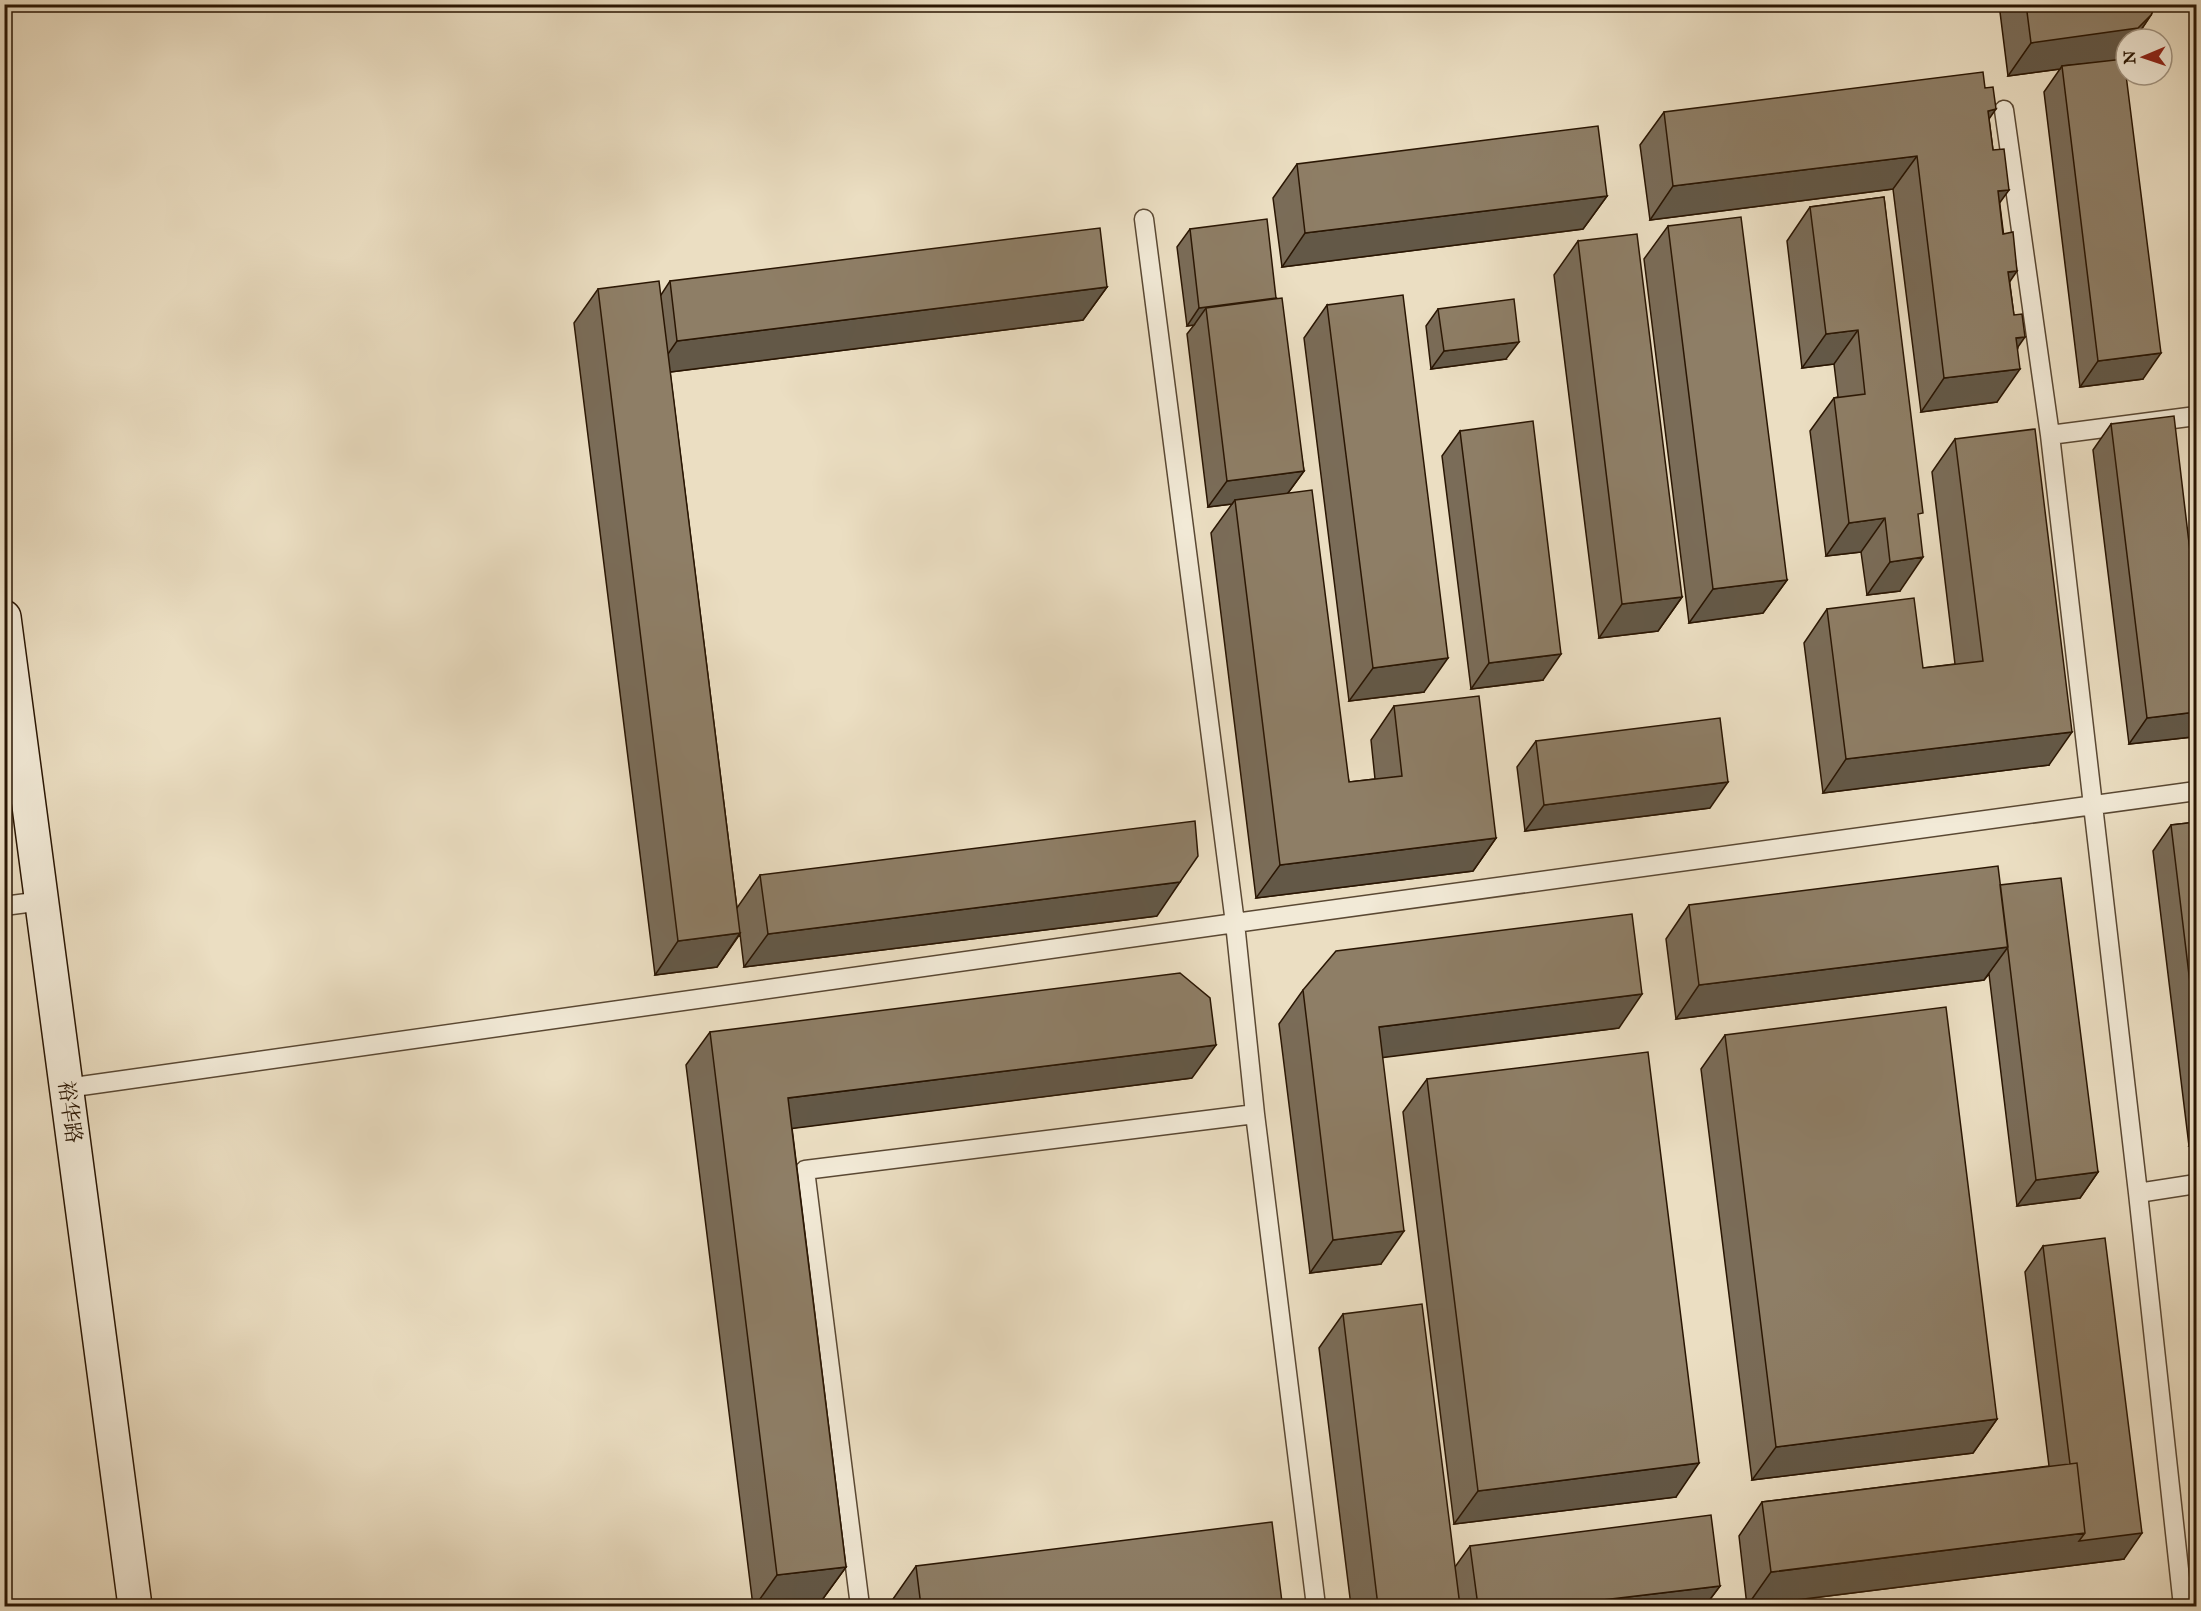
<svg xmlns="http://www.w3.org/2000/svg" width="2201" height="1611" viewBox="0 0 2201 1611" font-family="'IM FELL Great Primer','Noto Serif SC',serif">
  <style>
    .lines { fill: none; stroke-linecap: round; stroke-linejoin: round }
    .lane-casing { stroke: #5a4833; stroke-width: 21 }
    .secondary-casing { stroke: #2a1603; stroke-width: 36 }
    .lane { stroke: #f2ead7; stroke-width: 18 }
    .secondary { stroke: #f2ead7; stroke-width: 33 }
    .wall { fill: #7a6c58; stroke: #2a1603; stroke-width: 1.5 }
    .shaded-wall { fill: #635847; stroke: #2a1603; stroke-width: 1.5 }
    .building { fill: #8e7e66; stroke: #2a1603; stroke-width: 1.5 }
    .labels { text-anchor: middle; dominant-baseline: central; stroke-width: 5; stroke-linejoin: round; paint-order: stroke }
    .street-label { font-size: 21px; fill: #2a1603; stroke: #f2ead7 }
  </style>
  <rect width="100%" height="100%" fill="#ebdec2"/>
  <filter id="stains"><feTurbulence type="fractalNoise" baseFrequency=".00333" numOctaves="4"/><feColorMatrix values="0 0 0 0 .2 0 0 0 0 .09 0 0 0 0 .02 0 0 0 .5 -.17"/></filter>
  <radialGradient id="worn" r=".72"><stop offset=".6" stop-color="#630" stop-opacity="0"/><stop offset="1" stop-color="#630" stop-opacity=".3"/></radialGradient>
  <g class="lines">
    <defs>
      <path id="lane" d="M2004,110L2050,435L2138,1193L2183,1606
        M1144,219L1235,923L1255,1114L1316,1606
        M2050,435L2196,416
        M4,906L42,901
        M67,1088L1235,923L2196,791
        M2138,1193L2196,1184
        M860,1606L805,1170L1255,1114"/>
      <path id="secondary" d="M4,617L135,1606"/>
    </defs>
    <use href="#lane" class="lane-casing"/>
    <use href="#secondary" class="secondary-casing"/>
    <use href="#lane" class="lane"/>
    <use href="#secondary" class="secondary"/>
  </g>
  <path class="wall" d="M1999,4H2156L2151,15L2135,39H2126L2116,59L2143,379L2080,387L2044,92L2060,69L2008,76Z
    M1664,112L1989,119L2018,348L1997,402L1921,412L1893,189L1650,220L1640,145Z
    M1297,164L1607,196L1583,229L1282,267L1273,198Z
    M1884,197L1918,520L1900,591L1867,595L1861,552L1826,556L1810,431L1834,398L1838,397L1834,364L1802,368L1787,241L1810,207Z
    M1668,226L1787,580L1763,613L1689,623L1644,259Z
    M1190,229L1276,299L1304,471L1288,493L1349,782L1375,779L1371,740L1394,706L1496,838L1473,871L1256,898L1211,533L1232,504L1208,507L1187,334L1194,325L1187,326L1177,247Z
    M1578,241L1682,597L1658,631L1599,638L1554,275Z
    M670,281L1107,287L1083,320L670,372L737,908L760,875L1157,916L744,967L740,934L717,967L655,975L574,323L598,289L661,295Z
    M1327,305L1424,692L1349,701L1304,338Z
    M1438,309L1506,359L1431,369L1426,326Z
    M2111,424L2192,737L2129,744L2093,450Z
    M1460,431L1543,680L1471,689L1442,456Z
    M1955,439L2049,765L1823,793L1804,643L1827,609L1923,668L1955,664L1932,472Z
    M1536,741L1710,808L1525,831L1517,767Z
    M2196,822V1145L2189,1146L2153,851L2171,825Z
    M2000,885L2098,1172L2080,1198L2017,1206L1989,974L1984,980L1676,1019L1666,939L1689,905Z
    M1303,990L1619,1028L1382,1057L1381,1264L1310,1273L1279,1024Z
    M710,1032L1192,1078L792,1128L846,1567L822,1600L773,1606H753L686,1065Z
    M1725,1035L1997,1419L1973,1453L1752,1480L1701,1069Z
    M1427,1079L1676,1497L1454,1524L1403,1112Z
    M2043,1246L2124,1559L1747,1606L1739,1536L1762,1502L2049,1466L2025,1272Z
    M1343,1314L1455,1567L1470,1546L1720,1586L1705,1606H1351L1319,1348Z
    M916,1566L1282,1602L1279,1606H893V1599Z"/>
  <path class="shaded-wall" d="M2151,15L2135,39H2126V50L2115,61L2062,66L2060,69L2008,76L2031,43Z
    M1996,109L1972,143L1988,111Z
    M1917,156L1893,189L1650,220L1673,186Z
    M2009,190L1985,223L1998,191Z
    M1607,196L1583,229L1282,267L1305,233Z
    M2017,271L1994,305L2008,272Z
    M1107,287L1083,320L654,374L677,341Z
    M1276,298L1264,316L1206,308L1194,325L1187,326L1199,308Z
    M1858,330L1834,364L1802,368L1826,334Z
    M2025,337L2001,371L2016,338Z
    M1519,342L1506,359L1431,369L1444,351Z
    M2161,353L2143,379L2080,387L2098,361Z
    M2020,369L1997,402L1921,412L1944,378Z
    M1304,471L1285,497L1235,500L1232,504L1208,507L1227,481Z
    M1885,518L1861,552L1826,556L1849,523Z
    M1923,557L1900,591L1867,595L1890,562Z
    M1787,580L1763,613L1689,623L1713,589Z
    M1682,597L1658,631L1599,638L1622,604Z
    M1561,654L1543,680L1471,689L1489,663Z
    M1448,658L1424,692L1349,701L1373,668Z
    M2196,712V730L2192,737L2129,744L2147,718Z
    M2072,732L2049,765L1823,793L1846,759Z
    M1728,782L1710,808L1525,831L1544,805Z
    M1496,838L1473,871L1256,898L1280,865Z
    M1180,882L1157,916L744,967L768,934Z
    M740,933L717,967L655,975L678,941Z
    M2008,947L1984,980L1676,1019L1699,985Z
    M1642,994L1619,1028L1355,1061L1379,1027Z
    M1216,1045L1192,1078L764,1132L788,1098Z
    M2196,1135V1145L2189,1146Z
    M2098,1172L2080,1198L2017,1206L2036,1180Z
    M1404,1231L1381,1264L1310,1273L1333,1240Z
    M1997,1419L1973,1453L1752,1480L1776,1447Z
    M1699,1463L1676,1497L1454,1524L1478,1491Z
    M2085,1533H2142L2124,1559L1747,1606L1771,1572Z
    M846,1567L822,1600L773,1606H755L777,1575Z
    M1720,1586L1705,1606H1552Z
    M1282,1602L1279,1606H1247Z"/>
  <path class="building" d="M2026,4H2156L2151,15L2138,28L2031,43Z
    M2124,59L2161,353L2098,361L2062,66Z
    M1983,72L1985,88L1993,87L1996,109L1988,111L1993,150L2004,149L2009,190L1998,191L2003,234L2013,232L2017,271L2008,272L2014,315L2022,314L2025,337L2016,338L2020,369L1944,378L1917,156L1673,186L1664,112Z
    M1598,126L1607,196L1305,233L1297,164Z
    M1884,197L1923,513L1918,514L1923,557L1890,562L1885,518L1849,523L1834,398L1865,394L1858,330L1826,334L1810,207Z
    M1741,217L1787,580L1713,589L1668,226Z
    M1267,219L1276,298L1199,308L1190,229Z
    M1100,228L1107,287L677,341L670,281Z
    M1637,234L1682,597L1622,604L1578,241Z
    M659,281L740,933L678,941L598,289Z
    M1403,295L1448,658L1373,668L1327,305Z
    M1282,298L1304,471L1227,481L1206,308Z
    M1514,299L1519,342L1444,351L1438,309Z
    M2174,416L2196,602V712L2147,718L2111,424Z
    M1533,421L1561,654L1489,663L1460,431Z
    M2035,429L2072,732L1846,759L1827,609L1914,598L1923,668L1983,661L1955,439Z
    M1312,490L1349,782L1402,776L1394,706L1479,696L1496,838L1280,865L1235,500Z
    M1720,718L1728,782L1544,805L1536,741Z
    M1195,821L1198,856L1180,882L768,934L760,875Z
    M2196,822V1033L2171,825Z
    M1998,866L2008,947L1699,985L1689,905Z
    M2061,878L2098,1172L2036,1180L2000,885Z
    M1632,914L1642,994L1379,1027L1404,1231L1333,1240L1303,990L1336,951Z
    M1180,973L1210,998L1216,1045L788,1098L846,1567L777,1575L710,1032Z
    M1946,1007L1997,1419L1776,1447L1725,1035Z
    M1648,1052L1699,1463L1478,1491L1427,1079Z
    M2105,1238L2142,1533L2079,1541L2085,1533L2077,1463L2070,1464L2043,1246Z
    M1422,1304L1460,1606H1378L1343,1314Z
    M2077,1463L2085,1533L1771,1572L1762,1502Z
    M1711,1515L1720,1586L1552,1606H1478L1470,1546Z
    M1272,1522L1282,1602L1247,1606H921L916,1566Z"/>
  <g class="labels">
    <g class="street-label">
      <text transform="translate(70 1112) rotate(82)">裕华路</text>
    </g>
  </g>
  <rect width="2201" height="1611" fill="none" stroke="#ebdec2" stroke-width="24"/>
  <rect x="6" y="6" width="2189" height="1599" fill="none" stroke="#2a1603" stroke-width="3"/>
  <rect x="12" y="12" width="2177" height="1587" fill="none" stroke="#2a1603" stroke-width="1.5"/>
  <g transform="translate(2144 57) rotate(268)"><circle r="28" fill="#f2ead7" stroke="#a29582" stroke-width="1.5"/>
  <path d="M0-4.5L10 22L0 15L-10 22Z" fill="#8f2418"/>
  <text y="-9" font-size="16" font-weight="bold" text-anchor="middle" fill="#2a1603">N</text>
  </g>
  <rect width="100%" height="100%" filter="url(#stains)"/>
  <rect width="100%" height="100%" fill="url(#worn)"/>
</svg>
